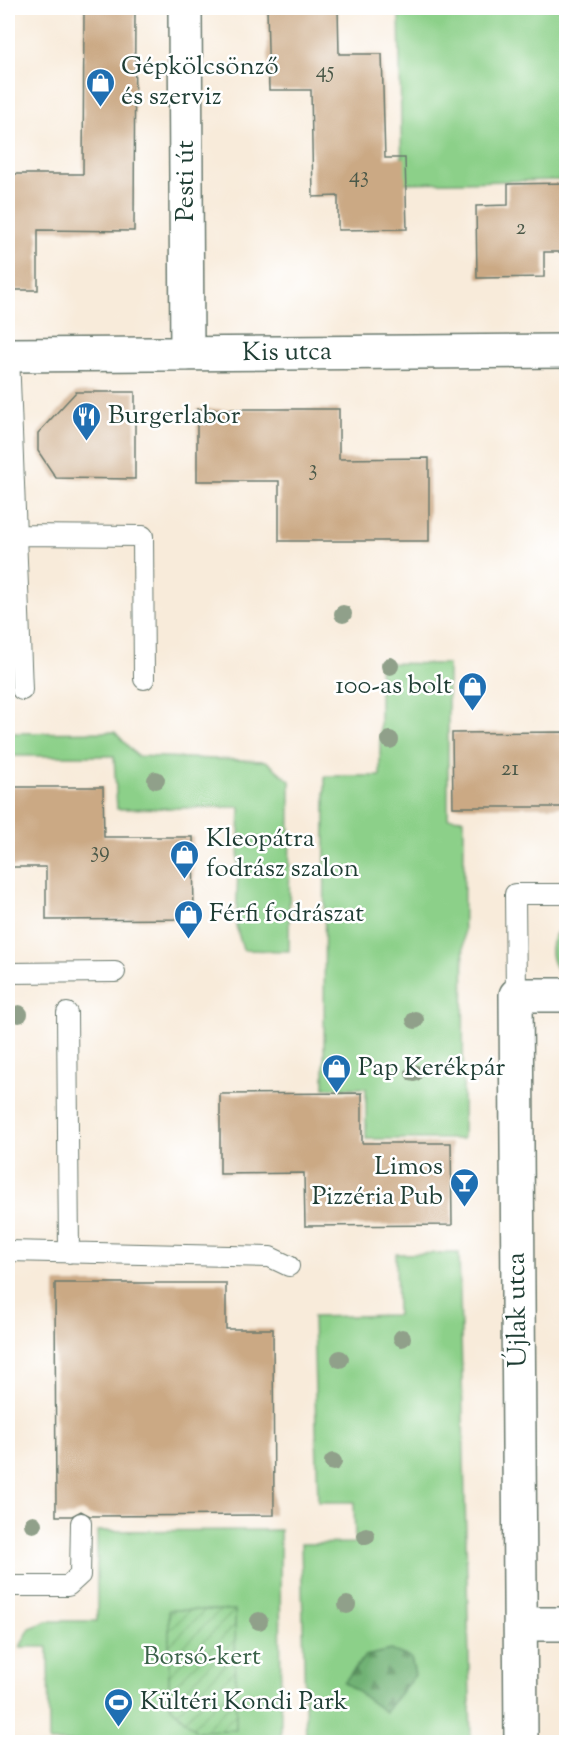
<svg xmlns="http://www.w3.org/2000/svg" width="574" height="1750" viewBox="0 0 574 1750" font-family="'Sorts Mill Goudy',serif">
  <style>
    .grass { fill: #8cd089; stroke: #56865e; stroke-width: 1.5 }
    .forest { fill: url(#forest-firs); stroke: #487854; stroke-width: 1.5 }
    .garden { fill: url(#garden-furrows); stroke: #56865e; stroke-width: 1.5 }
    .building { fill: #cba984 }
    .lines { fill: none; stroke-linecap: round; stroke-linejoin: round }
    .lane-casing { stroke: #6b7a6e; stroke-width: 22 }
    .street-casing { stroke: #6b7a6e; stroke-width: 36 }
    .lane { stroke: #fff; stroke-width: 20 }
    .street { stroke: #fff; stroke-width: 33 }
    .tree { fill: #90a08a }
    .labels { text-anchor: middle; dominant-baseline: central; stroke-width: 5; stroke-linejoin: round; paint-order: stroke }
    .number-label { font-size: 22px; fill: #4a5848 }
    .poi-label { font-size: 26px; fill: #1f3d34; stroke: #fff; text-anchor: start }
    .street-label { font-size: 26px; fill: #1f3d34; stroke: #fff }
    .park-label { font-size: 26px; fill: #3a6249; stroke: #fff }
  </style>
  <defs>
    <pattern id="forest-firs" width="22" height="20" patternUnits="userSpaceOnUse" patternTransform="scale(1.5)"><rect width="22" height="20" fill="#71b275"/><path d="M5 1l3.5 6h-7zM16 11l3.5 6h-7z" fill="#5c9261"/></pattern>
    <pattern id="garden-furrows" width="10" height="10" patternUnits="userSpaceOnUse" patternTransform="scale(1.5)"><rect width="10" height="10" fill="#8cd089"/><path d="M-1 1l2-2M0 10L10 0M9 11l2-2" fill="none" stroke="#72aa71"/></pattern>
  </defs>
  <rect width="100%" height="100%" fill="#fff"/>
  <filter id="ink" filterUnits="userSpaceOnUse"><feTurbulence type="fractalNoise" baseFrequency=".0167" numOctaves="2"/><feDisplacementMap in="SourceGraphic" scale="12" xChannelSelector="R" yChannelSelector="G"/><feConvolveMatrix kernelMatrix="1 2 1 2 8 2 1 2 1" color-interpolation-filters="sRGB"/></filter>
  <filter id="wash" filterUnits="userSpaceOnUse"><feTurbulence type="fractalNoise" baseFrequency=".008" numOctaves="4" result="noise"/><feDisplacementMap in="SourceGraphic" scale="24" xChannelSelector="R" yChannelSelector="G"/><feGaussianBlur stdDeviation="1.35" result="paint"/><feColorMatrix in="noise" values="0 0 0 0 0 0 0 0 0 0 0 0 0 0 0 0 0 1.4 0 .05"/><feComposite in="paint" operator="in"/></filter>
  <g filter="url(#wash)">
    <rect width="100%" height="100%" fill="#f8ebda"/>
    <path class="grass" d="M399,8H566V180L402,183Z
      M380,663L448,664V818L464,819L463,1139H366V1088H324L325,776H380Z
      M115,732L137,756L266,761L290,781L289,951L243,950L236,926L240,807L117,809L114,756H8V733Z
      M566,925V977C546,967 546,935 566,925Z
      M459,1253L471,1742H306L301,1544L355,1543L354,1502H318L313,1317L397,1315L396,1254Z
      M280,1530L281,1742H49L48,1647H20L30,1628L48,1621H97V1531Z"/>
    <path class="forest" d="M391,1650L411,1658L415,1675L385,1712L344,1682L365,1656Z"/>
    <path class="garden" d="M169,1610H235L236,1730L196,1731L169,1705Z"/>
    <g id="blocks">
      <path class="building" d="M84,8H135L134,231L38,230V290H8V174H83Z
        M267,8H338L339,54H382L385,158H405L407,229L338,230V196L313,197L311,90H269Z
        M567,183V252H544V277L477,278L476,206L508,205V184Z
        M76,392H135V479L56,478L38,451V433Z
        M197,409H339V459L429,458V541H279V481H197Z
        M567,732V807H453L452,733Z
        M8,787H103L104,837H193L194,919L46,920V867H8Z
        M362,1093V1143H451L452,1225L305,1226L304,1173L220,1174V1094Z
        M55,1283H226V1329H273L274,1515L90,1516L81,1511L72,1516H56Z"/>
    </g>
  </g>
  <g filter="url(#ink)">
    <use href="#blocks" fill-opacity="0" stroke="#6b7a6e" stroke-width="1.5"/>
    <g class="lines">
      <defs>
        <path id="lane" d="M9,355L22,690
          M16,535L143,536L144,679
          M8,973L115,972
          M516,995L515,894H566
          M67,1013L69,1253
          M8,1251L270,1257L289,1266
          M8,1586H68L80,1575L81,1523"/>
        <path id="street" d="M185,8L187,354
          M8,355L566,351
          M520,1624H566
          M521,1742L516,995H566"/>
      </defs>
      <use href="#lane" class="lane-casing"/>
      <use href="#street" class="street-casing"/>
      <use href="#lane" class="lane"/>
      <use href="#street" class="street"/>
    </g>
    <g class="tree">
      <circle cx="343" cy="614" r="9"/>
      <circle cx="390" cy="666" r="9"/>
      <circle cx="390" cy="740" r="9"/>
      <circle cx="156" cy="780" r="9"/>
      <circle cx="19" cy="1014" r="9"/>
      <circle cx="415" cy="1020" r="9"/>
      <circle cx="414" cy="1073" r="9"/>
      <circle cx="402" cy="1338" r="9"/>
      <circle cx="340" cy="1359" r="9"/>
      <circle cx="333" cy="1462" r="9"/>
      <circle cx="33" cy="1524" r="9"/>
      <circle cx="366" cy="1536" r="9"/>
      <circle cx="347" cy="1605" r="9"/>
      <circle cx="259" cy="1621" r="9"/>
    </g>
  </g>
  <defs>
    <symbol id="shop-pin" viewBox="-11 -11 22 30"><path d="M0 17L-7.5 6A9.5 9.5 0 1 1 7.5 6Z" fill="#1f6fb2" stroke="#fff"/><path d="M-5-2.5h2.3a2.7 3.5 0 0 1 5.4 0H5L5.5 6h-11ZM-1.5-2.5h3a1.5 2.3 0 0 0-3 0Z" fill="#fff"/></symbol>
    <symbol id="restaurant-pin" viewBox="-11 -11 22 30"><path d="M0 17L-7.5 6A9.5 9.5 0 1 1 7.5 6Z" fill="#1f6fb2" stroke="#fff"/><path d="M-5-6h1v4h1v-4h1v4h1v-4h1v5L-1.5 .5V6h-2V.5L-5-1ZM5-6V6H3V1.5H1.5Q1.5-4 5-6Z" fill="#fff"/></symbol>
    <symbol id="bar-pin" viewBox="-11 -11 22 30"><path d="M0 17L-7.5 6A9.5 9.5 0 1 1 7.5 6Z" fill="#1f6fb2" stroke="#fff"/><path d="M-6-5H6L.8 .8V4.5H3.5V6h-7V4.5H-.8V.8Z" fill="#fff"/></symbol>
    <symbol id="stadium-pin" viewBox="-11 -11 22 30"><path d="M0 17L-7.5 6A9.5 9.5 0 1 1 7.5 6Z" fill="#1f6fb2" stroke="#fff"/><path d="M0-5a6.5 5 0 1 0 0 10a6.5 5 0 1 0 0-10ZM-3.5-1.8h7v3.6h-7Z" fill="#fff"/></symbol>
  </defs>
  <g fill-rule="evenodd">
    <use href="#shop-pin" x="84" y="66" width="33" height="45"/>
    <use href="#restaurant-pin" x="70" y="400" width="33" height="45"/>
    <use href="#shop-pin" x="456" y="670" width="33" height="45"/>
    <use href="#shop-pin" x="168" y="838" width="33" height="45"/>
    <use href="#shop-pin" x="172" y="898" width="33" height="45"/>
    <use href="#shop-pin" x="320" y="1052" width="33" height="45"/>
    <use href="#bar-pin" x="448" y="1166" width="33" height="45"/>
    <use href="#stadium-pin" x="102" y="1686" width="33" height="45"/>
  </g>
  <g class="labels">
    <g class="number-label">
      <text x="325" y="72">45</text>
      <text x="359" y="177">43</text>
      <text x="521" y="229">2</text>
      <text x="313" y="470">3</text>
      <text x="510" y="770">21</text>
      <text x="100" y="852">39</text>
    </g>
    <g class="poi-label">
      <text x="121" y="67">Gépkölcsönző<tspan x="121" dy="30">és szerviz</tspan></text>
      <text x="108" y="416">Burgerlabor</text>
      <text x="452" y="686" text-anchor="end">100-as bolt</text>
      <text x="206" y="839">Kleopátra<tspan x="206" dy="30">fodrász szalon</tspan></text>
      <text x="209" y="914">Férfi fodrászat</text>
      <text x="358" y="1068">Pap Kerékpár</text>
      <text x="443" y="1167" text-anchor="end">Limos<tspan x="443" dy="30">Pizzéria Pub</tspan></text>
      <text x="140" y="1702">Kültéri Kondi Park</text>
    </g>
    <g class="street-label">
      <text transform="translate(186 181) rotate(-90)">Pesti út</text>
      <text transform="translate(287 353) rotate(-1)">Kis utca</text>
      <text transform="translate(518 1310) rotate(-91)">Újlak utca</text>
    </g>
    <g class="park-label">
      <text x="202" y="1657">Borsó-kert</text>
    </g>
  </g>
  <rect width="574" height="1750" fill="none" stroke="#fff" stroke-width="30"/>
</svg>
